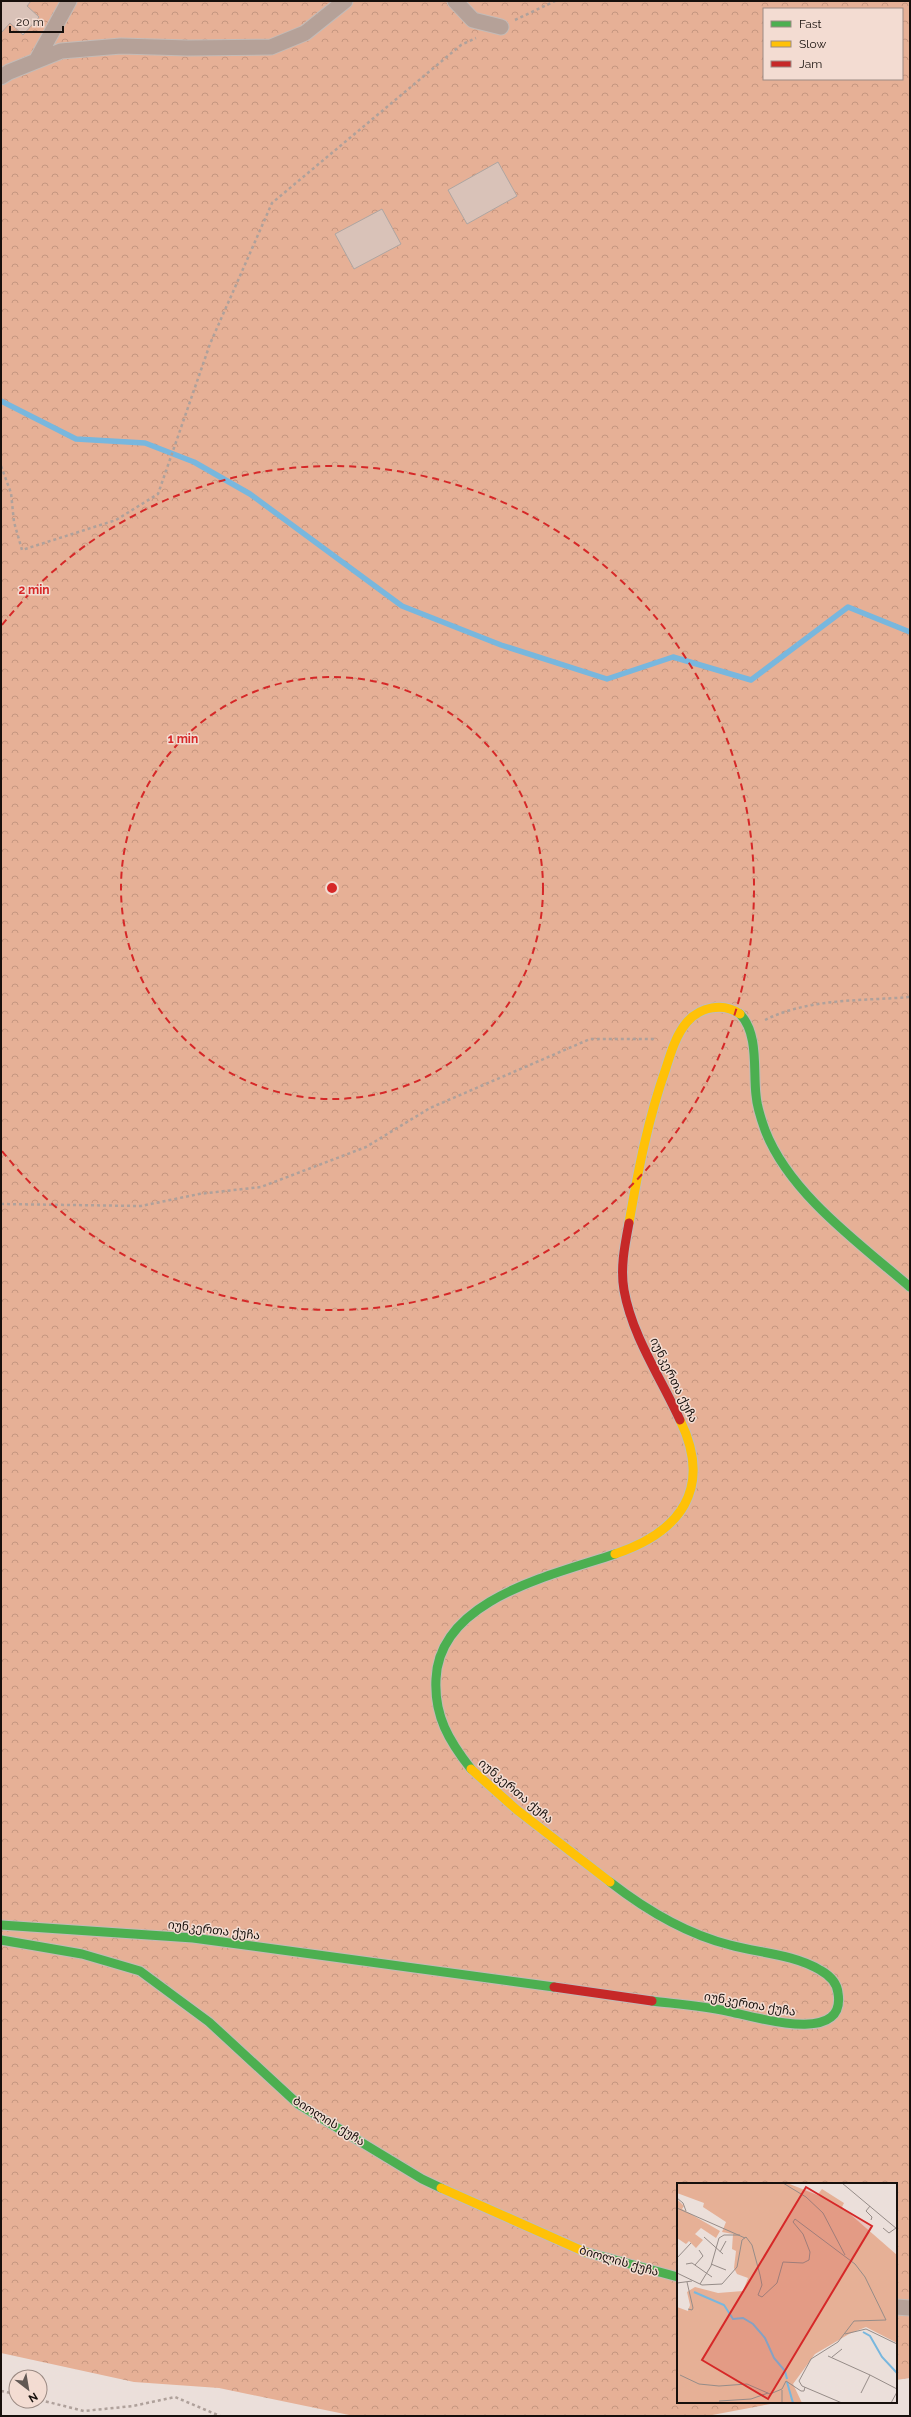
<svg xmlns="http://www.w3.org/2000/svg" width="911" height="2417" viewBox="0 0 911 2417" font-family="Raleway,'Noto Sans Georgian',sans-serif">
  <style>
    .forest { fill: url(#forest-crowns); fill-rule: evenodd }
    .lines { fill: none; stroke-linecap: round; stroke-linejoin: round }
    .stream { stroke: #78b7de; stroke-width: 5.5 }
    .building { fill: #d9c2b8; stroke: #aea5a1 }
    .street-casing { stroke: #c3bbb7; stroke-width: 17 }
    .fast-casing { stroke: #c3bbb7; stroke-width: 11 }
    .slow-casing { stroke: #c3bbb7; stroke-width: 11 }
    .jam-casing { stroke: #c3bbb7; stroke-width: 11 }
    .path { stroke: #afa19b; stroke-width: 2.5; stroke-dasharray: 3 3; stroke-linecap: butt }
    .street { stroke: #b5a198; stroke-width: 15 }
    .fast { stroke: #4caf50; stroke-width: 9 }
    .slow { stroke: #ffc107; stroke-width: 9 }
    .jam { stroke: #c62828; stroke-width: 9 }
    .ring { fill: none; stroke: #d62828; stroke-width: 2; stroke-dasharray: 7 5 }
    .labels { text-anchor: middle; dominant-baseline: central; stroke-width: 3; stroke-linejoin: round; paint-order: stroke }
    .street-label { font-size: 12px; fill: #17100c; stroke: #f3dcd2 }
    .inset-river { fill: none; stroke: #78b7de; stroke-width: 2 }
    .inset-road { fill: none; stroke: #968c88; stroke-width: 1 }
    .view { fill: #d62828; fill-opacity: 0.15; stroke: #d62828; stroke-width: 2 }
    .inset-edge { fill: none; stroke: #17100c; stroke-width: 2 }
    .centre { fill: #d62828; stroke: #f3dcd2; stroke-width: 2 }
    .ring-label { font-size: 12px; text-anchor: middle; font-weight: bold; fill: #d62828; stroke: #f3dcd2; stroke-width: 3; stroke-linejoin: round; paint-order: stroke }
  </style>
  <defs>
    <pattern id="forest-crowns" width="20" height="18" patternUnits="userSpaceOnUse"><rect width="20" height="18" fill="#e6b096"/><path d="M2 6a3 3 0 1 1 6 0M12 15a3 3 0 1 1 6 0" fill="none" stroke="#c59680"/></pattern>
  </defs>
  <rect width="100%" height="100%" fill="#ebdfda"/>
  <path class="forest" d="M1,1H910V2378L896,2380V2184H678V2402H781L707,2416H354L219,2388L134,2382L1,2353ZM764,9H902V79H764Z"/>
  <g class="lines">
    <path class="stream" d="M1,401L76,439L145,443L194,462L250,494L402,606L501,645L607,679L673,657L751,680L848,607L910,632"/>
  </g>
  <path class="building" d="M1,1H31L27,6L39,17L23,35L10,23L1,33Z
    M498,162L517,196L467,224L448,190Z
    M382,209L401,244L354,269L335,234Z"/>
  <g class="lines">
    <defs>
      <path id="street" d="M455,1L473,20L501,27
        M36,61L69,1
        M1,77L9,72L61,51L121,46L188,48L271,47L305,33L345,1
        M896,2307L910,2308"/>
      <path id="fast" d="M740,1014C759,1034 753,1070 756,1095C757,1108 761,1119 765,1130C789,1193 860,1244 910,1287
        M471,1769C449,1741 434,1716 436,1679C439,1599 553,1575 615,1554
        M610,1882C646,1910 686,1934 730,1945C759,1953 793,1954 820,1970C829,1975 837,1982 838,1993C847,2047 752,2016 727,2011C702,2006 677,2004 652,2001
        M1,1925L193,1938L554,1987
        M1,1940L82,1954L140,1971L209,2022L298,2104L422,2179L441,2188
        M585,2252L678,2277"/>
      <path id="slow" d="M629,1223C638,1171 648,1119 666,1068C671,1052 676,1035 687,1022C700,1007 723,1002 740,1014
        M615,1554C681,1532 713,1488 680,1420
        M471,1769L517,1810L610,1882
        M441,2188L585,2252"/>
      <path id="jam" d="M629,1223C625,1244 620,1268 624,1290C632,1336 661,1378 680,1420
        M554,1987L652,2001"/>
    </defs>
    <use href="#street" class="street-casing"/>
    <use href="#fast" class="fast-casing"/>
    <use href="#slow" class="slow-casing"/>
    <use href="#jam" class="jam-casing"/>
    <path class="path" d="M515,20L555,1
      M1,466L11,493L14,522L22,550L116,520L158,494L210,344L272,203L461,45L476,38
      M765,1020C809,998 862,1001 910,997
      M1,1204L141,1206L199,1194L261,1187L366,1147L430,1108L590,1039H656
      M1,2391L16,2394
      M40,2400L84,2411L133,2406L175,2397L220,2416"/>
    <use href="#street" class="street"/>
    <use href="#fast" class="fast"/>
    <use href="#slow" class="slow"/>
    <use href="#jam" class="jam"/>
  </g>
  <g class="ring">
    <circle cx="332" cy="888" r="211"/>
    <path d="M2 625A422 422 0 1 1 2 1151"/>
  </g>
  <g class="labels">
    <g class="street-label">
      <text transform="translate(674 1380) rotate(64)">იუნკერთა ქუჩა</text>
      <text transform="translate(516 1791) rotate(40)">იუნკერთა ქუჩა</text>
      <text transform="translate(214 1930) rotate(7)">იუნკერთა ქუჩა</text>
      <text transform="translate(750 2004) rotate(10)">იუნკერთა ქუჩა</text>
      <text transform="translate(329 2121) rotate(32)">ბიოლის ქუჩა</text>
      <text transform="translate(619 2261) rotate(16)">ბიოლის ქუჩა</text>
    </g>
  </g>
  <g transform="translate(677 2183)">
    <rect width="220" height="220" fill="#ebdfda"/>
    <path d="M0,0H110L143,13L142,10L145,6L167,20L165,24L220,72V160L189,144L172,151L138,171L116,201L125,220H0V124L11,128L13,122L10,109L18,104L41,110L66,108L71,95L60,91L57,85L59,68L55,66L56,51L45,49L49,39L26,24L27,20L0,10ZM0,16L7,23L5,26L43,48L39,55L24,45L18,51L26,57L19,65L12,58L9,61L0,55Z" fill="#e6b096"/>
    <path class="inset-river" d="M17,109L47,122L56,136L66,135L76,141L88,155L97,175L108,188L110,196M186,149L193,153L205,174L220,190M110,199L116,220"/>
    <path class="inset-road" d="M106,0L129,14L146,30L168,72M165,0L220,46M0,15L6,20L9,28M193,23L189,28L195,34L194,37M0,25L68,55M206,45L212,50L219,45M27,54L46,71M43,69L49,58M0,75L14,60M9,81L15,80L35,94M34,81L49,87M18,82L26,73L22,67M0,90L25,102L45,101L60,84L65,57L69,54L75,62L83,92L85,102L81,112L85,114L100,100L106,79L126,80L132,77L133,69L126,51L116,39L118,36L178,81L188,94L209,137L177,138L161,159L134,176L122,198L125,203L165,220M10,99L16,125L15,127L11,126M0,100L15,98M23,101L34,83L42,55L47,52H63M168,151L189,146L220,161M151,173L193,192M155,174L165,166M3,192L22,201L42,203L70,201L93,211L105,206L109,198L124,208H127L128,204M105,207V220M184,210L193,192L220,206M42,218L74,216L91,210M214,220L220,209"/>
    <path class="view" d="M129,4L195,43L91,216L25,177Z"/>
    <rect width="220" height="220" class="inset-edge"/>
  </g>
  <circle cx="332" cy="888" r="6" class="centre"/>
  <g class="ring-label">
    <text x="34" y="594">2 min</text>
    <text x="183" y="743">1 min</text>
  </g>
  <rect width="911" height="2417" fill="none" stroke="#17100c" stroke-width="4"/>
  <rect x="763" y="8" width="140" height="72" fill="#f3dcd2" stroke="#9b8a83"/>
  <rect x="771" y="21" width="20" height="6" fill="#4caf50" stroke="#9b8a83"/>
  <text x="799" y="28" font-size="12" fill="#17100c">Fast</text>
  <rect x="771" y="41" width="20" height="6" fill="#ffc107" stroke="#9b8a83"/>
  <text x="799" y="48" font-size="12" fill="#17100c">Slow</text>
  <rect x="771" y="61" width="20" height="6" fill="#c62828" stroke="#9b8a83"/>
  <text x="799" y="68" font-size="12" fill="#17100c">Jam</text>
  <g transform="translate(28 2389) rotate(149)"><circle r="19" fill="#f3dcd2" stroke="#9b8a83"/>
  <path d="M0-3L7 15L0 10L-7 15Z" fill="#615854"/>
  <text y="-6" font-size="11" font-weight="bold" text-anchor="middle" fill="#17100c">N</text>
  </g>
  <path d="M10 26v6h53v-6" fill="none" stroke="#17100c" stroke-width="2"/>
  <text x="16" y="26" font-size="12" fill="#17100c" stroke="#f3dcd2" stroke-width="3" paint-order="stroke">20 m</text>
</svg>
